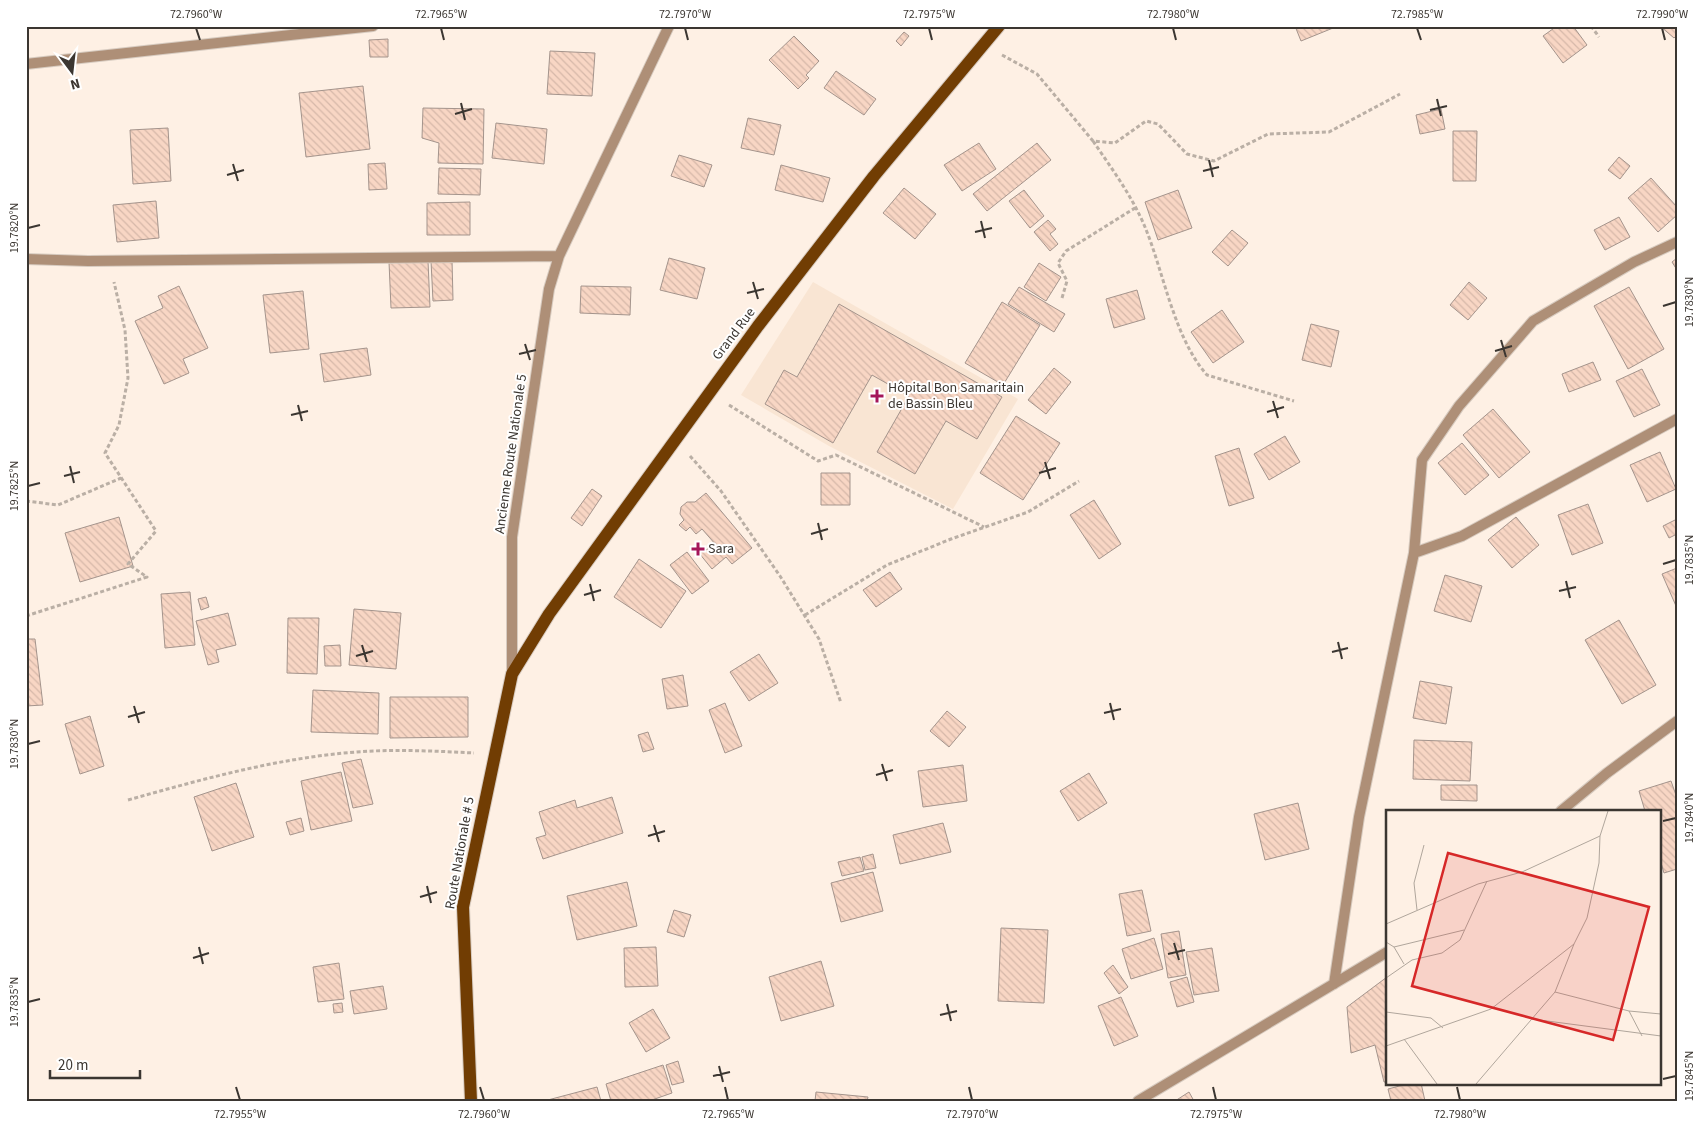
<svg xmlns="http://www.w3.org/2000/svg" width="1703" height="1127" viewBox="0 0 1703 1127" font-family="'Source Sans 3',sans-serif">
  <style>
    .built { fill: #f9e5d3 }
    .building { fill: url(#building-back-hatch); stroke: #a4948c }
    .lines { fill: none; stroke-linecap: round; stroke-linejoin: round }
    .street-casing { stroke: #d7cbc0; stroke-width: 12 }
    .primary-casing { stroke: #d7cbc0; stroke-width: 14 }
    .path { stroke: #baafa5; stroke-width: 3; stroke-dasharray: 4 2.5; stroke-linecap: butt }
    .street { stroke: #ae8f77; stroke-width: 10 }
    .primary { stroke: #713d03; stroke-width: 12 }
    .ticks { fill: none; stroke: #3b3631; stroke-width: 2 }
    .poi-dot { fill: #a4165a; stroke: #fff; stroke-width: 2 }
    .labels { text-anchor: middle; dominant-baseline: central; stroke-width: 4; stroke-linejoin: round; paint-order: stroke }
    .street-label { font-size: 14px; fill: #3b3631; stroke: #fff }
    .poi-label { font-size: 14px; fill: #3b3631; stroke: #fff; text-anchor: start }
    .inset-road { fill: none; stroke: #b0a69c; stroke-width: 1 }
    .view { fill: #d62828; fill-opacity: 0.15; stroke: #d62828; stroke-width: 2.5 }
    .inset-edge { fill: none; stroke: #3b3631; stroke-width: 2.5 }
    .neatline { fill: none; stroke: #3b3631; stroke-width: 2 }
    .ticks-label { font-size: 12px; text-anchor: middle; fill: #3b3631 }
  </style>
  <defs>
    <pattern id="building-back-hatch" width="6" height="6" patternUnits="userSpaceOnUse" patternTransform="scale(1.25)"><rect width="6" height="6" fill="#f8d6c4"/><path d="M-1 5l2 2M0 0l6 6M5-1l2 2" fill="none" stroke="#d6b8a9"/></pattern>
  </defs>
  <rect width="100%" height="100%" fill="#fef0e4"/>
  <path class="built" d="M813,282L1018,399L953,509L829,446L741,395Z"/>
  <path class="building" d="M1295,26H1338L1301,41Z
    M1557,26H1573L1587,45L1563,63L1543,36Z
    M1660,26H1677V35L1674,38Z
    M904,32L909,36L901,46L896,41Z
    M794,36L819,61L806,75L809,78L798,89L769,60Z
    M388,39V57H370L369,40Z
    M550,51L595,53L592,96L547,94Z
    M836,71L876,99L864,115L824,88Z
    M363,86L370,149L306,157L299,93Z
    M423,108L484,109L483,164L438,163L439,143L422,138Z
    M1441,109L1445,129L1420,134L1416,115Z
    M748,118L781,125L774,155L741,148Z
    M496,123L547,129L544,164L492,158Z
    M168,128L171,181L133,184L130,130Z
    M1453,131H1477L1476,181H1453Z
    M979,143L996,169L962,191L944,165Z
    M1037,143L1051,160L987,211L973,194Z
    M679,155L712,165L704,187L671,176Z
    M1619,157L1630,166L1620,179L1608,170Z
    M385,163L387,189L369,190L368,164Z
    M781,165L830,178L823,202L775,190Z
    M439,168L481,169L480,195L438,194Z
    M1651,178L1677,207V215L1658,232L1628,198Z
    M904,188L936,214L915,239L883,213Z
    M1024,190L1044,216L1030,228L1009,201Z
    M1178,190L1192,228L1158,240L1145,202Z
    M156,201L159,238L117,242L113,205Z
    M470,202V235H427V203Z
    M1619,217L1630,237L1605,250L1594,230Z
    M1048,220L1056,229L1050,234L1058,244L1050,251L1034,232Z
    M1232,230L1248,243L1228,266L1212,252Z
    M669,258L705,268L697,299L660,290Z
    M1677,258V270L1672,262Z
    M452,260L453,300L433,301L431,261Z
    M428,261L430,307L391,308L389,262Z
    M1039,263L1061,277L1046,301L1024,287Z
    M1469,282L1487,298L1468,320L1450,305Z
    M179,286L208,348L183,359L189,373L164,384L135,321L163,308L158,296Z
    M581,286L631,287L630,315L580,313Z
    M1019,287L1065,314L1054,332L1008,304Z
    M1629,287L1664,349L1628,369L1594,306Z
    M1137,290L1145,319L1114,328L1106,299Z
    M303,291L309,349L270,353L263,295Z
    M1002,302L1040,325L1003,385L965,363Z
    M839,304L1002,397L977,439L946,421L915,474L877,452L909,396L872,375L833,443L765,404L784,370L797,377Z
    M1222,310L1244,342L1213,363L1191,332Z
    M1311,324L1339,331L1331,367L1302,360Z
    M367,348L371,375L324,382L320,354Z
    M1593,362L1601,380L1569,392L1562,374Z
    M1054,368L1071,382L1046,414L1028,400Z
    M1642,369L1660,405L1634,417L1616,381Z
    M1493,409L1530,452L1499,478L1463,435Z
    M1016,416L1060,443L1023,500L980,473Z
    M1285,436L1300,462L1269,480L1254,454Z
    M1462,443L1489,475L1465,495L1438,463Z
    M1239,448L1254,498L1229,506L1215,456Z
    M1660,452L1676,489L1647,502L1630,465Z
    M821,473H850V505H821Z
    M592,489L602,496L582,526L571,518Z
    M706,493L752,548L732,564L726,557L712,569L699,553L716,545L702,529L696,534L690,527L686,531L679,525L684,520L680,514L681,507L687,502H695Z
    M1094,500L1121,544L1099,559L1070,515Z
    M1588,504L1603,543L1572,555L1558,515Z
    M119,517L133,566L80,582L65,533Z
    M1516,517L1539,545L1512,568L1488,540Z
    M1677,519V534L1669,538L1663,526Z
    M687,552L709,581L692,594L670,565Z
    M639,559L686,591L661,628L614,597Z
    M1677,568V606H1676L1662,574Z
    M890,572L902,589L876,607L863,590Z
    M1445,575L1482,586L1471,622L1434,611Z
    M190,592L195,645L165,648L161,594Z
    M206,597L209,607L201,610L198,599Z
    M354,609L401,613L396,669L349,665Z
    M228,613L236,645L216,650L219,662L208,665L196,621Z
    M288,618H319L317,674L287,673Z
    M1619,620L1656,685L1622,704L1585,640Z
    M26,639H35L43,705L26,706Z
    M340,645L341,666H325L324,646Z
    M759,654L778,683L749,701L730,672Z
    M683,675L688,706L667,709L662,679Z
    M1420,681L1452,687L1446,724L1413,718Z
    M313,690L379,693L378,734L311,732Z
    M390,697H468V737L390,738Z
    M725,703L742,746L725,753L709,710Z
    M947,711L966,727L949,747L930,731Z
    M90,716L104,766L80,774L65,724Z
    M648,732L654,749L643,752L638,735Z
    M1414,740L1472,742L1470,781L1413,779Z
    M361,759L373,804L353,808L342,763Z
    M963,765L967,801L923,807L918,771Z
    M341,772L352,821L311,830L301,781Z
    M1089,773L1107,803L1078,821L1060,791Z
    M1671,781L1677,798V869L1664,873L1659,856V811H1645L1639,791Z
    M236,783L254,837L212,851L194,797Z
    M1441,785H1477V801L1441,800Z
    M612,797L623,833L543,859L536,838L546,835L539,812L575,800L577,808Z
    M1298,803L1309,849L1265,860L1254,814Z
    M301,818L304,831L290,835L286,822Z
    M943,823L951,852L900,864L893,835Z
    M873,854L876,868L865,870L862,857Z
    M860,857L864,871L842,876L838,862Z
    M873,872L883,911L841,922L831,883Z
    M627,882L637,926L577,940L567,896Z
    M1142,890L1151,931L1127,936L1119,894Z
    M674,910L691,915L684,937L667,932Z
    M1001,928L1048,930L1044,1003L998,1001Z
    M1179,931L1186,975L1168,978L1161,934Z
    M1154,938L1163,969L1131,979L1122,949Z
    M656,947L658,986L625,987L624,948Z
    M1212,948L1219,991L1194,995L1186,952Z
    M821,961L834,1006L781,1021L769,977Z
    M339,963L344,999L318,1002L313,967Z
    M1113,965L1128,987L1119,994L1104,973Z
    M1187,977L1194,1002L1177,1007L1170,982Z
    M1387,977V1082H1384L1375,1045L1351,1053L1347,1007Z
    M383,986L387,1009L354,1014L350,991Z
    M1121,997L1138,1036L1114,1046L1098,1006Z
    M342,1003L343,1012L334,1013L333,1004Z
    M653,1009L670,1038L646,1052L629,1023Z
    M678,1061L684,1082L672,1085L666,1065Z
    M663,1065L672,1093L649,1101H611L606,1084Z
    M1411,1083H1421L1425,1101H1391L1388,1089Z
    M597,1087L601,1101H544Z
    M816,1092L868,1097L867,1101H815Z
    M1189,1092L1194,1101H1175Z"/>
  <g class="lines">
    <defs>
      <path id="street" d="M26,64L373,26
        M26,259L88,261L559,256
        M1414,553L1462,536L1677,419
        M512,674V537L549,289L559,256L669,26
        M1561,811L1607,773L1677,721
        M1334,984L1359,817L1414,553L1422,460L1459,406L1533,321L1634,262L1677,242
        M1138,1101L1387,952"/>
      <path id="primary" d="M471,1101L463,907L512,674L549,614L758,326L874,176L999,26"/>
    </defs>
    <use href="#street" class="street-casing"/>
    <use href="#primary" class="primary-casing"/>
    <path class="path" d="M1591,26L1599,37
      M1002,55L1037,74L1093,141L1115,143L1146,121L1158,124L1187,154L1214,161L1268,134L1329,132L1400,94
      M1093,141C1112,169 1132,196 1145,227C1164,273 1174,338 1207,375L1294,401
      M1062,298L1067,281L1058,263L1066,251L1135,208
      M729,405L818,461L836,455L984,527
      M690,456L721,491L780,576L819,639L841,703
      M26,501L58,505L121,478
      M805,615L887,565L951,539L1028,512L1079,481
      M26,616L147,577L128,564L156,531L105,453L119,425L128,378L125,330L114,282
      M128,800C203,779 278,758 356,752C395,749 435,751 474,753"/>
    <use href="#street" class="street"/>
    <use href="#primary" class="primary"/>
  </g>
  <path class="ticks" d="M196,28L200,40M441,28L444,40M685,28L688,40M929,28L932,40M1173,28L1176,40M1417,28L1421,40M1662,28L1665,40M1437,99L1441,116M461,103L465,120M1430,110L1447,106M455,114L472,109M1209,160L1213,177M233,164L238,181M1203,171L1219,167M227,175L244,170M981,221L985,238M28,228L40,225M975,232L992,228M753,282L758,299M747,293L764,289M1663,306L1676,302M1501,340L1506,357M525,344L530,360M1495,351L1512,346M519,354L536,350M1273,401L1278,418M298,405L302,421M1267,412L1284,407M291,415L308,411M1045,462L1050,479M70,466L74,483M1039,473L1056,468M64,476L80,472M28,486L40,483M818,523L822,540M811,534L828,529M1663,564L1676,560M1566,581L1570,598M590,584L594,601M1559,591L1576,587M584,595L601,590M1338,642L1342,659M362,645L367,662M1332,652L1348,648M356,656L373,651M1110,703L1114,720M134,706L139,723M1104,713L1121,709M128,717L145,712M28,744L40,741M882,764L887,781M876,775L893,770M1663,821L1676,818M654,825L659,842M648,836L665,831M427,886L431,903M420,897L437,892M1174,943L1179,960M199,947L203,964M1168,954L1185,950M193,958L209,953M28,1002L40,999M947,1004L951,1021M940,1015L957,1011M719,1066L723,1082M713,1076L730,1072M1663,1079L1676,1076M236,1087L240,1100M480,1087L484,1100M725,1087L728,1100M969,1087L972,1100M1213,1087L1216,1100M1457,1087L1460,1100"/>
  <g class="poi-dot">
    <path d="M874.5 388.5h5v5h5v5h-5v5h-5v-5h-5v-5h5z"/>
    <path d="M695.5 541.5h5v5h5v5h-5v5h-5v-5h-5v-5h5z"/>
  </g>
  <g class="labels">
    <g class="street-label">
      <text transform="translate(734 334) rotate(-53)">Grand Rue</text>
      <text transform="translate(511 454) rotate(-82)">Ancienne Route Nationale 5</text>
      <text transform="translate(460 853) rotate(-80)">Route Nationale # 5</text>
    </g>
    <g class="poi-label">
      <text x="888" y="388">Hôpital Bon Samaritain<tspan x="888" dy="16">de Bassin Bleu</tspan></text>
      <text x="708" y="549">Sara</text>
    </g>
  </g>
  <g transform="translate(1386 810)">
    <rect width="275" height="275" fill="#fef0e4"/>
    <path class="inset-road" d="M31,100L28,73L38,35M0,114L92,74L136,62L214,26M0,132L8,137L18,154M8,137L78,120M0,168L26,150L56,143L74,130L101,71M169,182L243,201L275,204M243,201L256,226M0,202L45,208L57,218M146,209L275,226M18,229L51,274M0,236L105,199L188,134L201,108L213,53L214,26L222,1M90,274L169,182L188,134"/>
    <path class="view" d="M62,43L263,97L227,230L26,176Z"/>
    <rect width="275" height="275" class="inset-edge"/>
  </g>
  <rect width="1703" height="1127" fill="none" stroke="#ffffff" stroke-width="55"/>
  <g transform="translate(72 72) rotate(165)" stroke="#ffffff" stroke-width="4" paint-order="stroke">
  <path d="M0-4L9 19L0 12L-9 19Z" fill="#3b3631"/>
  <text y="-8" font-size="14" font-weight="bold" text-anchor="middle" fill="#3b3631">N</text>
  </g>
  <path d="M50 1070v8h90v-8" fill="none" stroke="#3b3631" stroke-width="2.5"/>
  <text x="58" y="1070" font-size="15" fill="#3b3631" stroke="#ffffff" stroke-width="4" paint-order="stroke">20 m</text>
  <rect x="28" y="28" width="1648" height="1072" class="neatline"/>
  <g class="ticks-label">
    <text x="196" y="18">72.7960°W</text>
    <text x="441" y="18">72.7965°W</text>
    <text x="685" y="18">72.7970°W</text>
    <text x="929" y="18">72.7975°W</text>
    <text x="1173" y="18">72.7980°W</text>
    <text x="1417" y="18">72.7985°W</text>
    <text x="1662" y="18">72.7990°W</text>
    <text transform="translate(14 228) rotate(-90)" y="4">19.7820°N</text>
    <text transform="translate(1689 302) rotate(-90)" y="4">19.7830°N</text>
    <text transform="translate(14 486) rotate(-90)" y="4">19.7825°N</text>
    <text transform="translate(1689 560) rotate(-90)" y="4">19.7835°N</text>
    <text transform="translate(14 744) rotate(-90)" y="4">19.7830°N</text>
    <text transform="translate(1689 818) rotate(-90)" y="4">19.7840°N</text>
    <text transform="translate(14 1002) rotate(-90)" y="4">19.7835°N</text>
    <text transform="translate(1689 1076) rotate(-90)" y="4">19.7845°N</text>
    <text x="240" y="1118">72.7955°W</text>
    <text x="484" y="1118">72.7960°W</text>
    <text x="728" y="1118">72.7965°W</text>
    <text x="972" y="1118">72.7970°W</text>
    <text x="1216" y="1118">72.7975°W</text>
    <text x="1460" y="1118">72.7980°W</text>
  </g>
</svg>
